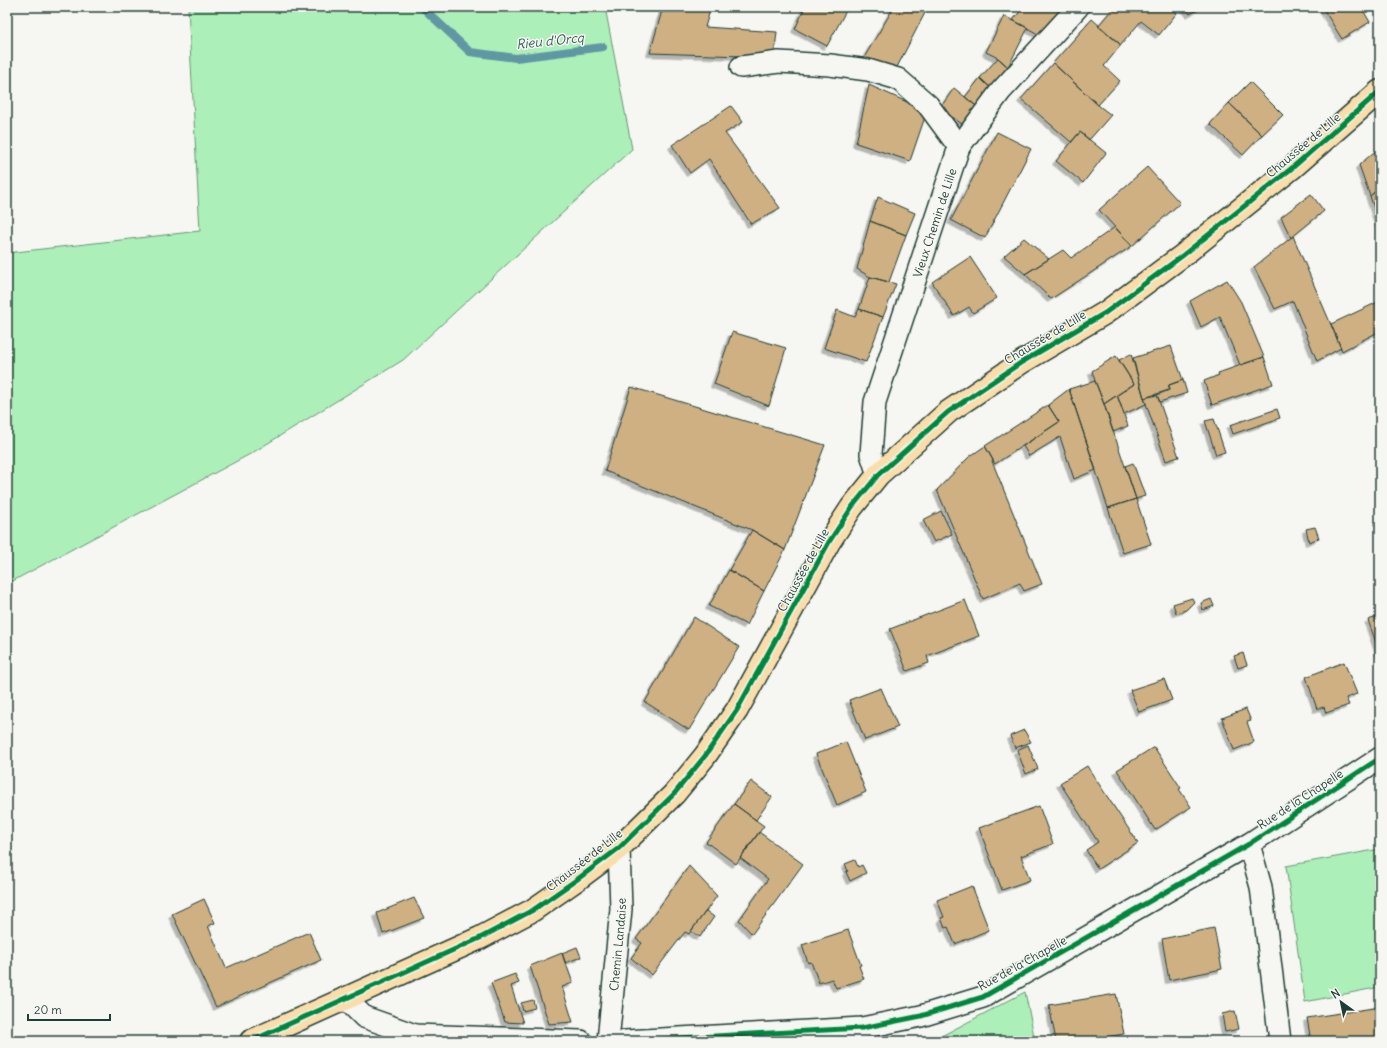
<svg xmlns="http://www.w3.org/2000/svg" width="1387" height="1048" viewBox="0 0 1387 1048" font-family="Delius,sans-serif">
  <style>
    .green { fill: #adefb8; stroke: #669676 }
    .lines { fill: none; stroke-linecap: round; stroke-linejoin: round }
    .stream { stroke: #6097a3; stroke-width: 8 }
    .building { fill: #cfb083; stroke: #1f3d34; filter: url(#shadow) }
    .street-casing { stroke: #1f3d34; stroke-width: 24 }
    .primary-casing { stroke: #1f3d34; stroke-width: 25 }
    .street { stroke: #f6f6f2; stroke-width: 21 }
    .primary { stroke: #faddab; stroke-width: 22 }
    .cycleway-casing { stroke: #f6f6f2; stroke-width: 8 }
    .cycleway { stroke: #00873e; stroke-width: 5 }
    .labels { text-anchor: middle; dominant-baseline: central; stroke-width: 3; stroke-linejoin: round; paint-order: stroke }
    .street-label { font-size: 12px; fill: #1f3d34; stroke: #f6f6f2 }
    .water-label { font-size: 13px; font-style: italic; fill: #355b59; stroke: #f6f6f2 }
  </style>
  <defs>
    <filter id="shadow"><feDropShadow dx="-3.5" dy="3.5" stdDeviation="0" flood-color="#0004"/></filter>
  </defs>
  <rect width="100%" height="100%" fill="#f6f6f2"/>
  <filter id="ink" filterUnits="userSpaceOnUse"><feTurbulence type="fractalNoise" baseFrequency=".025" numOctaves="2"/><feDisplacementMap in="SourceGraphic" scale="8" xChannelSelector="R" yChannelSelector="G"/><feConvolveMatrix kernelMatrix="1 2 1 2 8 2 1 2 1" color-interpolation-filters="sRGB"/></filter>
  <g filter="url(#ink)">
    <path class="green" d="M188,7H605L632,149L403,360L252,453L7,584V253L200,231Z
      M1380,849V987L1305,1002L1286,866Z
      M1025,992L1035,1041H932Z"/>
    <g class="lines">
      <path class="stream" d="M422,7L470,52L516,58L603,47"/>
    </g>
    <path class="building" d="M663,7H711L705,27L777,32L774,57L650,53Z
      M805,7H848L827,46L795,29Z
      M894,7H928L895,71L862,61Z
      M1024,7H1071L1045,38L1013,20Z
      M1114,7H1171L1177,13L1159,35L1141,21L1121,45L1098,26Z
      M1185,7H1202L1190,14Z
      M1322,7H1361L1370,22L1342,39Z
      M1004,16L1028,28L1008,67L998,58L986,52Z
      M1092,19L1121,45L1104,66L1120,81L1098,105L1053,63Z
      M998,58L1015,73L995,92L980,78Z
      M1053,63L1098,105L1111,115L1089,140L1080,132L1071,142L1021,99Z
      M980,78L995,92L980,109L965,97Z
      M1250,82L1283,115L1262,135L1229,103Z
      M869,85L927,111L910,161L856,143Z
      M954,88L980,109L966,127L940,108Z
      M1229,103L1262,135L1243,155L1210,124Z
      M731,106L743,122L725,133L780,208L751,224L709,159L690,173L672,145Z
      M997,132L1031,149L985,238L951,220Z
      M1080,132L1106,153L1083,183L1056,161Z
      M1380,147V187L1370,196L1359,165Z
      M1147,167L1180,203L1132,246L1099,210Z
      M1380,187V227L1370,196Z
      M1311,194L1324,211L1291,238L1281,217Z
      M878,197L915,213L906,235L870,221Z
      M870,221L906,235L889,282L870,277L857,269Z
      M1115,227L1132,246L1051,299L1025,274L1063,250L1071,258Z
      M1293,236L1341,348L1317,361L1293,301L1275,309L1254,267Z
      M1024,238L1049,259L1025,274L1004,256Z
      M970,257L997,298L973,313L969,307L954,316L932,282Z
      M870,277L896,284L883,317L859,309Z
      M1227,280L1241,302L1264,357L1240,365L1220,317L1201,327L1190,301Z
      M1380,301V331L1342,351L1331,324Z
      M859,309L883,317L866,362L824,348L837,310L855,317Z
      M732,332L786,348L769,406L714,384Z
      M1171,346L1183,380L1169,385V390L1144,398L1133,358Z
      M1131,354L1146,404L1124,414L1117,395L1134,384L1119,360Z
      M1116,356L1134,384L1104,404L1095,381L1092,371Z
      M1264,357L1273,384L1212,405L1204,381L1219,375L1218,373Z
      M1183,380L1187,393L1160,402L1157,395L1169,390V385Z
      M1095,381L1104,404L1136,499L1108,508L1069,389Z
      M631,387L825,445L785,550L752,530L605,471Z
      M1069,389L1096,470L1074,479L1060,437L1029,456L1023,446L1059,422L1048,405Z
      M1117,395L1128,426L1113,432L1104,404Z
      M1157,395L1179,457L1166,461L1144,398Z
      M1048,405L1059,422L995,464L985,446Z
      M1277,409L1280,418L1233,434L1230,425Z
      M1214,419L1225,452L1216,455L1205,421Z
      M985,446L993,460L992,461L1042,584L1024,591L1020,583L983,599L937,490L969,457Z
      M1133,463L1145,496L1136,499L1125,466Z
      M1136,499L1151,544L1123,553L1108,508Z
      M941,511L952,534L934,542L923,520Z
      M1315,527L1319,538L1309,542L1306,529Z
      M752,530L785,550L764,591L729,570Z
      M729,570L764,591L747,625L709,606Z
      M1192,598L1194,602L1186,610L1176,613L1173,604Z
      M1211,599L1214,606L1203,610L1201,603Z
      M965,600L979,636L927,656L929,663L907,671L890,629Z
      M1380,616V654L1368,620Z
      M694,617L739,647L689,730L645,702Z
      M1243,653L1247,665L1238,668L1234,656Z
      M1344,662L1357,694L1346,698L1349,705L1326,713L1324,707L1317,709L1306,677Z
      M1164,679L1172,700L1139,712L1130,690Z
      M881,688L898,727L865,740L849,700Z
      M1246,709L1251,721L1247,722L1254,742L1234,750L1222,718Z
      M1024,730L1031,742L1015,748L1010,736Z
      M846,742L866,792L837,805L816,754Z
      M1028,745L1038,769L1026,774L1017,750Z
      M1154,747L1181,788L1179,789L1191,807L1155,830L1117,770Z
      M1087,766L1138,843L1098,869L1086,850L1098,842L1060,783Z
      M751,781L772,797L756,820L734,804Z
      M734,804L764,826L736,864L706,842Z
      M1039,806L1053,844L1021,856L1030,880L1002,890L979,828Z
      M759,832L803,864L752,934L739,920L768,879L740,858Z
      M855,860L858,867L862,865L866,873L850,881L846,872L848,871L845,864Z
      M689,866L717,896L689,934L685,932L652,975L631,958L642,943L636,939Z
      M972,886L989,930L955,944L948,927L945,928L941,918L944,917L937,900Z
      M414,898L424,918L383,934L377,913Z
      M204,899L215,923L208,926L226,968L309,932L321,960L216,1007L172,914Z
      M706,911L714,917L700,937L691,931Z
      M1214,928L1222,969L1169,980L1162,939Z
      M848,930L861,965L859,966L864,979L836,988L832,979L819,983L811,962L808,963L802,945Z
      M577,947L581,957L565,963L562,953Z
      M562,953L573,983L562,987L573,1022L549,1024L530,966Z
      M515,974L519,983L511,986L523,1023L505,1022L491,983Z
      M1116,994L1124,1034L1084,1041H1056L1049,1005Z
      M533,1000L535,1008L523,1011L521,1003Z
      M1380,1007V1041H1311L1307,1018Z
      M1235,1011L1239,1029L1225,1032L1222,1014Z"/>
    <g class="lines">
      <defs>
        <g id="street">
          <path d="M741,67L779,62L830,65L868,70L898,79L928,105L959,147"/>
          <path id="s1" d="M878,475L871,454L875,402L959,147L1000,92L1078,7"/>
          <path d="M1249,844L1261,887L1280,1041"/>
          <path d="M345,998L364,1017L415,1035L581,1041"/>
          <path id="s2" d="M608,1041L621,909L619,848"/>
          <path d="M625,1041L862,1028L921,1016L983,997L1249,844L1380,758"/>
        </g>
        <path id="primary" d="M251,1041L480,938L533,910L579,878L619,848L674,794L705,756L737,710L829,542L852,507L878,475L948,412L1022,362L1105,313L1182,256L1292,168L1380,91"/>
      </defs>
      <use href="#street" class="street-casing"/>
      <use href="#primary" class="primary-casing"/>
      <use href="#street" class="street"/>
      <use href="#primary" class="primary"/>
      <defs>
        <path id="cycleway" d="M251,1041L480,938L533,910L579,878L619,848L674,794L705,756L737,710L829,542L852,507L878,475L948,412L1022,362L1105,313L1182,256L1292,168L1380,91
          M625,1041L862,1028L921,1016L983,997L1249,844L1380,758"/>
      </defs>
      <use href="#cycleway" class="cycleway-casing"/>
      <use href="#cycleway" class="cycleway"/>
    </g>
  </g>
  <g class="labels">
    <g class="street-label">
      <text transform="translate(1303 145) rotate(-40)">Chaussée de Lille</text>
      <text stroke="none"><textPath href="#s1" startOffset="263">Vieux Chemin de Lille</textPath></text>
      <text transform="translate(1045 337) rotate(-31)">Chaussée de Lille</text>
      <text transform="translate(803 570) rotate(-61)">Chaussée de Lille</text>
      <text transform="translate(1300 799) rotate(-33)">Rue de la Chapelle</text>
      <text transform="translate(584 860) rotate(-38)">Chaussée de Lille</text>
      <text stroke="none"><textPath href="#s2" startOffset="97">Chemin Landaise</textPath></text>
      <text transform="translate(1022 963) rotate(-29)">Rue de la Chapelle</text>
    </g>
    <g class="water-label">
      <text transform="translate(550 41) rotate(-6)">Rieu d'Orcq</text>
    </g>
  </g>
  <rect width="1387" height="1048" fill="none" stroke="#f6f6f2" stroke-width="24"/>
  <rect x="12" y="12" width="1363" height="1024" fill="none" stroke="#1f3d34" stroke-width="1.5" filter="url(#ink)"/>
  <g transform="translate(1341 1002) rotate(327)" stroke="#f6f6f2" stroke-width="3" paint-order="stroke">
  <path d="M0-3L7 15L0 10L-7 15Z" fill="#1f3d34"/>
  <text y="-6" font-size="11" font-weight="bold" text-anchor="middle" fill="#1f3d34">N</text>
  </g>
  <path d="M28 1014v6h82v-6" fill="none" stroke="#1f3d34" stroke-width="2"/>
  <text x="34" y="1014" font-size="12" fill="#1f3d34" stroke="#f6f6f2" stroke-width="3" paint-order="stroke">20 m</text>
</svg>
